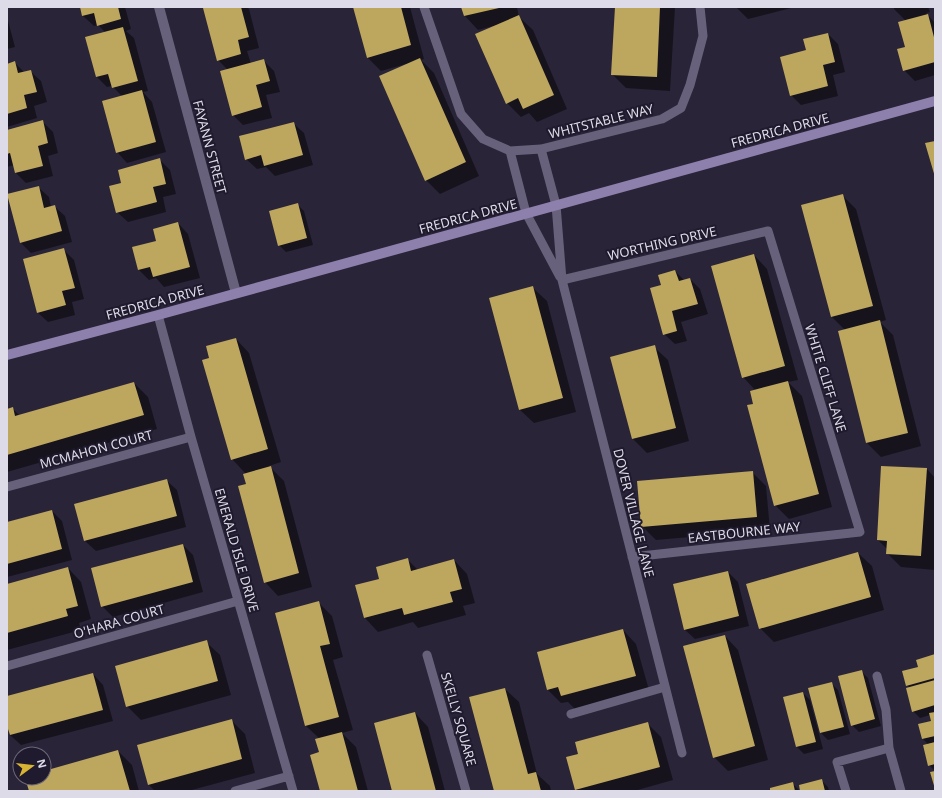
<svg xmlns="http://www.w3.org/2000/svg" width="942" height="798" viewBox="0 0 942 798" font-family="'Noto Sans',sans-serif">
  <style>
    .shadow { fill: #0007 }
    .building { fill: #bda65d }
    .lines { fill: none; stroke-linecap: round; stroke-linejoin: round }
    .lane { stroke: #68617c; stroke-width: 9 }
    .street { stroke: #68617c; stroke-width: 10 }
    .secondary { stroke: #8d80ac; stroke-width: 10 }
    .labels { text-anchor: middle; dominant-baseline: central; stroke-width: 4; stroke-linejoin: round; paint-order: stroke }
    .street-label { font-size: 13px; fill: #dedbe8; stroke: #201a2e }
  </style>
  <rect width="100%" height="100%" fill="#2a2438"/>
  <path class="shadow" d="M81,7H125L131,29L126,31L134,38L148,91L143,92L152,102L166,152L127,163L117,152L122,96L112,86L107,87L97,77L86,38L106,33L98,25L94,26L83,16Z
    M209,7H246L249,9L259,48L247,51L251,64L264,61L274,71L280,92L266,95L272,118L243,125L233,115L228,70L218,60Z
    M354,7H410L424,59L421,60L434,73L479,176L440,194L426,180L406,64L381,71L367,57Z
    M462,7H517L519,17L533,30L567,109L537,122L529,113L521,117L507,103L493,26L478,30L465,16Z
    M616,7H675L670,91L626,88L612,74Z
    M736,7H790L791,8L748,19Z
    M894,7H928L930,12L926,13L935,23V75L915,81L904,70L906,21L894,9Z
    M7,17L15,47L7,49Z
    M828,34L838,44L845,72L833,75L838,96L801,105L791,95L807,51Z
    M15,63L24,72L30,71L41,81L47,102L34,106L37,118L7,127V65Z
    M42,121L53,132L58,153L48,156L53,176L26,183L16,173L14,165L7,167V131Z
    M293,123L304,133L313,165L275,176L266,167L257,169L246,159Z
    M159,159L170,170L176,194L163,197L166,212L128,222L117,212L122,183Z
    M38,187L49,197L51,207L54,206L65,216L72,242L31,253L20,242Z
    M843,196L856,209L886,320L880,322L893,335L921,446L881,457L867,443L839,332L845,330L832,317L803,206Z
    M297,204L304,211L313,245L286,252L279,245Z
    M178,223L188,234L200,278L164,287L156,278L149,280L139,270L157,241Z
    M64,250L74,260L84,299L72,302L75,315L48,322L37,312Z
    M754,255L767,269L798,380L788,382L802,396L832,507L789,519L775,505L754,404L756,391L743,377Z
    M675,271L684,280L690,279L700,289L708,314L681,322L687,341L675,344L664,334L662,285Z
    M533,288L547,301L576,412L534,423L520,410Z
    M236,339L249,353L281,462L269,466L284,481L312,587L278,596L265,582L247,485L246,474L232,459L211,359Z
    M654,347L668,360L689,441L647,453L633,439L611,358Z
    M134,383L148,397L157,429L7,472V410L12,408L20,416Z
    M927,469L935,478V570L901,567L887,553L888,550L878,540Z
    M752,472L766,486L770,530L656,540L642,526Z
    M166,480L177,490L186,527L96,551L85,541Z
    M52,511L62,521L72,560L7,577V523Z
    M183,545L193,555L203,592L113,617L102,606Z
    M858,553L872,566L884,610L774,642L760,628Z
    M408,560L418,570L454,560L467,574L475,603L463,606L466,615L418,628L413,622L378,632L365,618L356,586L380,579Z
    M68,568L81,582L91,619L79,623L81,630L7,650V585Z
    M728,572L738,582L749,626L695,639L684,629Z
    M318,602L332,616L343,657L333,660L353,730L342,733L356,747L368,791H321L320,739L306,726Z
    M623,630L636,644L649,690L575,709L568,702L561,703L548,690Z
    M725,636L738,650L768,760L728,771L714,757Z
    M206,642L220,655L231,695L141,720L127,706Z
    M935,655V771L929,765V745L923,739L932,722L930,715L920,718L913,711L910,688L907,685L919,667Z
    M861,671L868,678L881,726L859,732L852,725Z
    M93,674L103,685L113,721L21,745L10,735L7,722V697Z
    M831,683L838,690L850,734L828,740L821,733L809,689Z
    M505,689L519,702L537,774L550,786L551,791H495Z
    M803,693L810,700L823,749L804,754L797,747L784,698Z
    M415,713L428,727L445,791H393Z
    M231,720L245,734L255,773L188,791H155L148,784Z
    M648,724L661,737L673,780L634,791H578L576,789L579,754Z
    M118,751L132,765L139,791H30L26,778H44V772Z
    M821,780L828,787L829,791H801Z
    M792,783L800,791H771Z"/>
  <path class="building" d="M80,7H118L121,19L97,26L94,13L82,16Z
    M205,7H241L249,37L238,40L241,54L217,61L203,8Z
    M353,7H401L411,45L367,58Z
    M461,7H499V8L464,16Z
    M615,7H660L657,77L611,75Z
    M928,14L935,41V62L903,71L897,49L905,47L898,22Z
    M519,15L554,95L523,109L518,98L506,104L475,34Z
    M123,27L138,81L112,88L108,74L96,77L85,37Z
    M828,33L835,62L823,65L828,86L790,96L780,57L806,50L803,39Z
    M420,58L466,162L425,181L379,76Z
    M264,59L270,81L256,85L262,107L232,116L220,71Z
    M15,61L18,73L31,70L37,92L24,95L27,108L7,114V64Z
    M142,90L156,142L116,153L102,101Z
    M43,120L48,143L38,146L43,166L15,173L10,153L7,154V130Z
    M294,122L303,155L264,166L261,155L245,160L239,136Z
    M935,141V177L925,143Z
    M160,158L166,184L153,187L157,202L116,213L109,186L121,183L118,170Z
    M39,186L44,208L55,205L62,231L20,243L7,194Z
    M843,194L873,306L831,317L801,205Z
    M298,203L307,238L278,246L269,211Z
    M178,222L190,267L153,277L150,267L138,270L132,247L156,241L153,229Z
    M64,248L75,288L62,291L66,305L37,313L23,259Z
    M754,254L785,366L742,378L711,266Z
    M675,270L679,281L690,278L698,304L672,311L677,331L663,335L650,288L661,285L658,275Z
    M533,286L563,398L519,410L489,298Z
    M880,320L908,433L866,443L838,331Z
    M236,338L268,449L231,460L202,360L209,358L206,346Z
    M655,345L676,428L632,439L610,357Z
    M788,381L819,494L774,506L747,405L753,404L750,391Z
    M134,382L144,415L7,455V409L13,407L15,416Z
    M271,466L299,573L264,583L238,486L246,484L243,474Z
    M881,466L927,468L921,556L886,554L887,541L877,540Z
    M753,471L757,517L641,527L637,481Z
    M167,479L177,516L84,541L74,504Z
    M52,510L62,549L7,564V522Z
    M183,544L193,582L101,607L91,568Z
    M858,552L871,597L759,629L746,584Z
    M408,558L411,571L454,559L462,589L450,592L453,602L404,615L402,608L364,618L355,585L379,579L376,567Z
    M68,567L78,606L66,609L68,616L7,633V584Z
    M728,571L739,616L684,630L673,584Z
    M319,601L330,644L320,646L339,717L305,726L275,613Z
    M623,629L636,676L561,696L558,687L547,690L537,652Z
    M725,635L755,746L713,758L683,646Z
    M207,640L218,681L126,707L115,666Z
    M935,654V678L906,686L902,671L918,667L916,660Z
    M862,670L875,719L851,726L838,676Z
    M93,673L103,710L10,735L7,726V696Z
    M935,680V705L912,712L906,688Z
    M832,682L844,727L820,733L808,688Z
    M505,688L528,774L536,772L541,791H494L469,697Z
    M803,692L816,742L796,747L783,697Z
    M415,712L436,791H392L374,723Z
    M935,712V736L922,739L918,724L931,721L929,713Z
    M232,719L242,759L148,785L137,745Z
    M648,722L660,767L575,790L566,757L578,754L575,742Z
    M342,732L358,791H320L310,755L319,752L315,739Z
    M935,742V764L928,766L923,745Z
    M118,750L130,791H29L25,778H44V771Z
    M935,771V789L930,772Z
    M822,779L825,791H800L799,785Z
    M793,782L795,791H770V788Z"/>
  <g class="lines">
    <path class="lane" d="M424,7L461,114L483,139L510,151L541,149L662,119L681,108L690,85L703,36L700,7
      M541,149L556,205L562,280L682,753
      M510,151L526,213L560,277
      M562,280L768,231L860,532L632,557
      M158,315L191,437L293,791
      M7,487L191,437
      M427,655L466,791
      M7,666L238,601
      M877,676L886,710L889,748L901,791
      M571,714L665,687
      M235,791L289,776
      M846,791L837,762L889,748"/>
    <path class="street" d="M159,7L236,293"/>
    <path class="secondary" d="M7,355L158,315L935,101"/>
  </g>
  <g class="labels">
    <g class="street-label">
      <text transform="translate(601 121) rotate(-14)">WHITSTABLE WAY</text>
      <text transform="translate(780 130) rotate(-15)">FREDRICA DRIVE</text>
      <text transform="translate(210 147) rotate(75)">FAYANN STREET</text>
      <text transform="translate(468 216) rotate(-15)">FREDRICA DRIVE</text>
      <text transform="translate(662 243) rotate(-13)">WORTHING DRIVE</text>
      <text transform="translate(155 302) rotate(-15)">FREDRICA DRIVE</text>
      <text transform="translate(826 378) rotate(73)">WHITE CLIFF LANE</text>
      <text transform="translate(96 449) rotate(-15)">MCMAHON COURT</text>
      <text transform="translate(634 513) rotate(76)">DOVER VILLAGE LANE</text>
      <text transform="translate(744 532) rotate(-6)">EASTBOURNE WAY</text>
      <text transform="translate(237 550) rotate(74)">EMERALD ISLE DRIVE</text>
      <text transform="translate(119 621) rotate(-16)">O'HARA COURT</text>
      <text transform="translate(459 719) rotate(74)">SKELLY SQUARE</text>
    </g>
  </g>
  <rect width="942" height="798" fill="none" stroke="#dedbe8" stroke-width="16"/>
  <g transform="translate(32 766) rotate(75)"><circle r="19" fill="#201a2e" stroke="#6c6778"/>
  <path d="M0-3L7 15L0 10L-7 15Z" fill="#d8b434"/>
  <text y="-6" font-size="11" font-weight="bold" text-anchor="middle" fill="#dedbe8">N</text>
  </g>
</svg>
